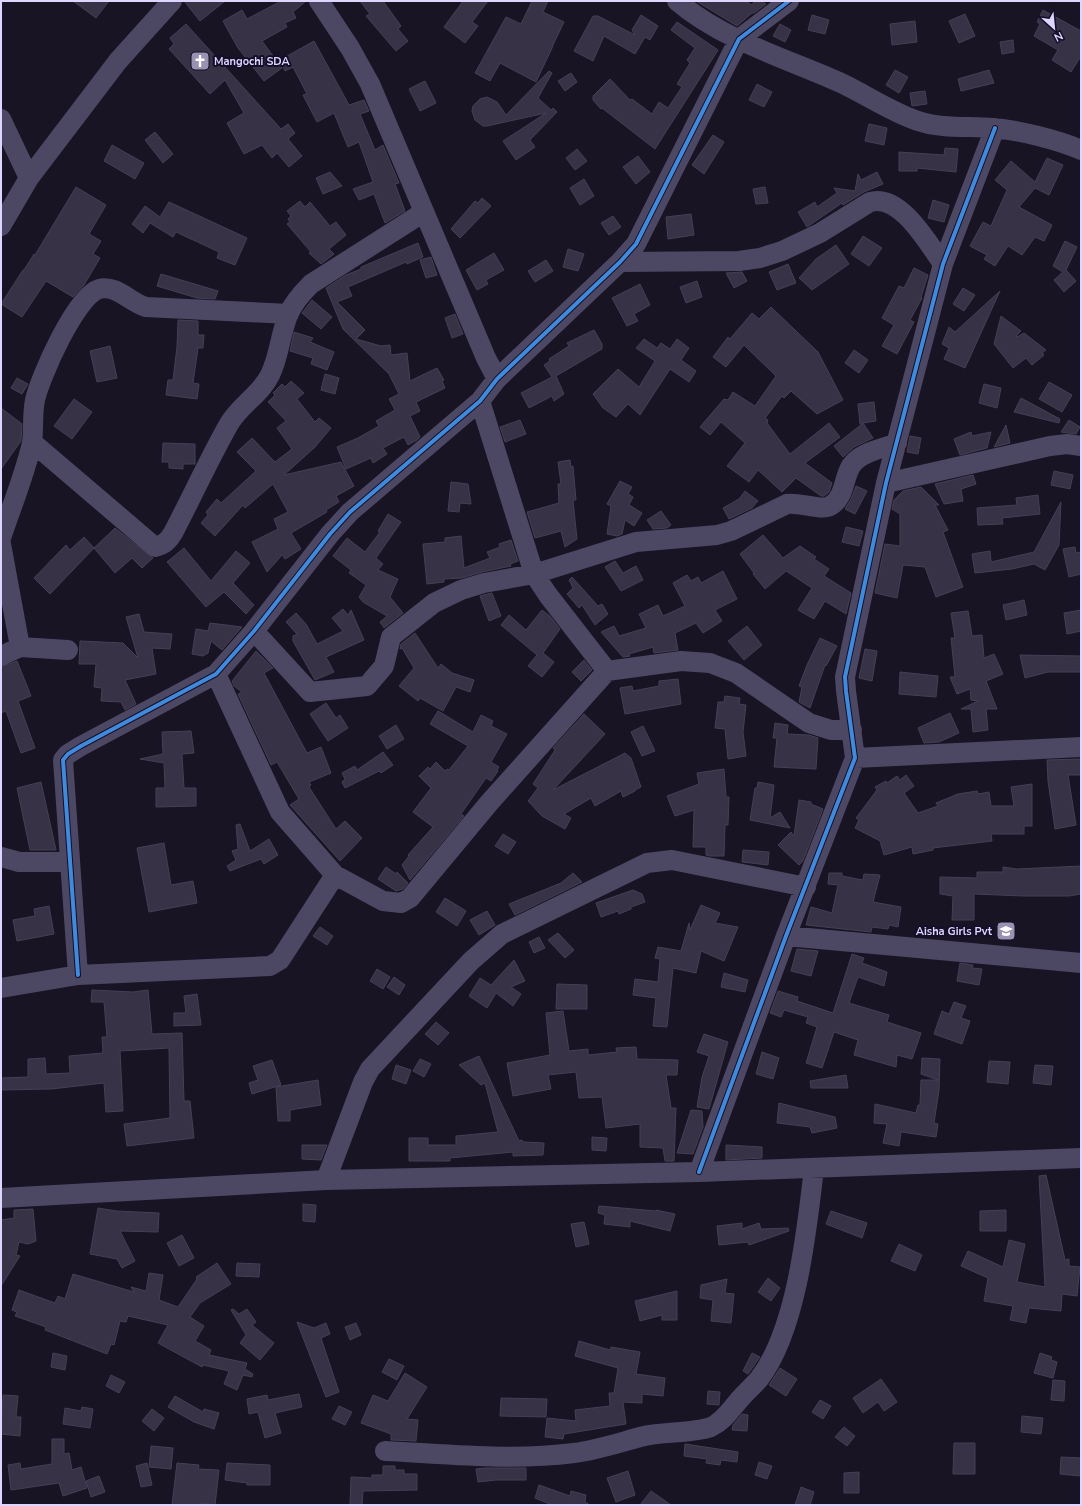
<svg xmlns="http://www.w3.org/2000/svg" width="1082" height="1506" viewBox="0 0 1082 1506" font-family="'Nunito Sans',sans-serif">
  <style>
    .building { fill: #373245; stroke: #453f57 }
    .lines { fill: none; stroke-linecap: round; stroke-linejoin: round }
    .minor { stroke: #4c4864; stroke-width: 20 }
    .cycleway-casing { stroke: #150e29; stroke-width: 6 }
    .cycleway { stroke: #408adc; stroke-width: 4 }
    .labels { text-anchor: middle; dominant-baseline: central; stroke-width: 4; stroke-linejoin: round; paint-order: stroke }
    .poi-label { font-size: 11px; font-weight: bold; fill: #ded6ff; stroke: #150e29; text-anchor: start }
  </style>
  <rect width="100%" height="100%" fill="#181423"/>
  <path class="building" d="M73,1H109L96,18Z
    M184,1H225L200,21Z
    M281,1H306L293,12L296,18L285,23L287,27L262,41L282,68L264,81L238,48L223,21L242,10L247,19Z
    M360,1H383L401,26L398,29L408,41L396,51L366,16L370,14Z
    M463,1H488L472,22L478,26L465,43L444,27Z
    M532,1H548L543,12L564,22L553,45H552L553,46L536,82L500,63L490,81L475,73L506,17L521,24Z
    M696,1H745L752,5L755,1H760L766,4L754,13H752L737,26Z
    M1043,10L1081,31V56L1071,72L1052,60L1058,50L1034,36L1040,24L1037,22Z
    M965,14L975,36L959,43L949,21Z
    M641,15L658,26L650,40L645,37L635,54L604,36L593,61L574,51L593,16H598L635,35L632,30Z
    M812,15L829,20L825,34L808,30Z
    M915,21L917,42L892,45L890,24Z
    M677,22L718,50L655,149L602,108L601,109L593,100V96L610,79L630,100L632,99L652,114L659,102L668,108L682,87L677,84L690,63L687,60L695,48L671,30Z
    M186,24L281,129L288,124L295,133L288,139L302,156L289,167L277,153L272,158L262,145L244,154L227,123L244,113L225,80L210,94L169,49L174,44L170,38Z
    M780,24L791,30L785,42L773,36Z
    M1013,40L1014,52L1002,54L1000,42Z
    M314,41L349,105L364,100L369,111L360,114L375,150L383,145L399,183L395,184L405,211L385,223L374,194L359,200L353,189L373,182L359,142L348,147L334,113L317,122L303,95L307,94L293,67L285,71L280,60Z
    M895,70L908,77L899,93L886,85Z
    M989,70L994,83L961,91L958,79Z
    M549,71L552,73L538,98L551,110L553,108L557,112L530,140L535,147L516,160L503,141L546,113L487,126H483L475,120L472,111L473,106L480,99L487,97L497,102L506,115Z
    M571,73L577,82L565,91L558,81Z
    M425,81L436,103L420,111L409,89Z
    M757,84L772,92L764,107L749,100Z
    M925,91L927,104L912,106L910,93Z
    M869,124L887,128L884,145L865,141Z
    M155,132L173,154L163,163L145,140Z
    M713,135L724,142L704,174L692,165Z
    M112,145L144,163L135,179L104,161Z
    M945,148L958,149L956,172L917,168V171H899V152L944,155Z
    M577,149L587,161L575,170L566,158Z
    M638,156L650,172L636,184L623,167Z
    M1047,158L1063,165L1049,195L1035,188L1019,207L1052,225L1044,241L1035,237L1022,255L1008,246L995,266L984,259L987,255L970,246L983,222L991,226L1007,190L995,180L1011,161L1035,182Z
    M330,172L342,186L323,194L316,178Z
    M877,172L883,184L864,192L843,205L842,203L807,227L798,212L815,202L817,207L837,193L834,188L855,191L858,174L861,180Z
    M584,179L594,196L580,205L570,188Z
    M76,187L106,205L89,234L101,241L93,254L100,258L84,285L73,297L46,281L22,317L1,304L23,270H24L34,254L35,255Z
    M765,187L768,203L756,204L753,189Z
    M482,198L491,206L460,238L451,229L475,201L478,203Z
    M933,200L949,205L944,222L928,218Z
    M300,201L305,207L310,202L330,226L336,222L346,235L329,249L334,254L321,264L309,253L311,252L287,224L290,222L288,219L291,216L287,211Z
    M169,202L247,238L235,265L217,258L219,252L176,232L173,237L150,223L143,233L132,224L145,206L160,217Z
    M691,214L694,235L668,239L666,217Z
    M613,216L621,227L609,235L601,223Z
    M863,236L882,248L869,266L851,254Z
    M1065,241L1077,247L1066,270L1076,281L1064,292L1054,280L1063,272L1053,266Z
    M418,243L423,257L407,264L406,262L348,287L352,296L337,302L365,330L356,339L381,346L390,345L391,355L407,353L410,381L437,368L444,380L442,381L445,388L416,402L420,411L410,416L420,437L417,440L408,445L404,437L383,448L387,454L373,463L371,458L346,469L337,447L358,438L379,426L376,421L395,410L389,399L399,394L389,374L343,329L326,288L346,275L361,269V267Z
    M836,245L849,264L812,290L799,278L816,259Z
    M568,249L584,254L578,271L563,267Z
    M494,253L504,270L486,280L488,284L477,290L466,270Z
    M431,257L437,275L426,278L420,260Z
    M546,260L553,271L535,282L528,271Z
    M788,264L796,283L777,290L769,272Z
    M914,268L928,275L921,297L922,298L910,320L914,322L897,354L882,346L894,325L882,318L899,286L904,288Z
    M742,272L747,281L734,288L726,273Z
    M161,274L218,291L215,299L197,298L157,286Z
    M697,281L702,297L686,303L680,287Z
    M640,284L650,305L634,314L638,321L627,326L612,298Z
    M963,288L975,295L964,311L953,304Z
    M1000,291L965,368L944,359L949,348L942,344L949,327L955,332Z
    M312,300L332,317L321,329L302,313Z
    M771,307L818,352L843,400L817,414L791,391L784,398L782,396L765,418L768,420L767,423L790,454L829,423L840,437L805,463L832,483L829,492L824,496H821L796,478L782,492L758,470L749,482L727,466L745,443L721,422L710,435L700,427L724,399L728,400L733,392L755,406L776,376L744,345L726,367L713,357L728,337L730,339L752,313L759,319Z
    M455,314L463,334L452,338L445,318Z
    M1001,316L1021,331L1016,336L1017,337L1024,333L1046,350L1042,353L1044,355L1032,365L1026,358L1013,368L994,344Z
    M178,320L198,321V335H204L203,348H198L193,383L199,384L197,399L166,395L168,380H173L177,347Z
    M594,330L602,344V349L556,376L564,394L554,401L552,396L529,408L521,393L552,377L544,365L550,361L549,359L569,346L567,343Z
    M294,332L313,338L310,342L334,352L327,370L311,364L313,358L290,351Z
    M644,339L657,348L661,343L670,349L677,339L689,348L681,360L696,371L689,382L670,369L640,415L628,404L616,417L603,408L593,394L618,369L639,387L655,361L636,348Z
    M110,346L117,378L97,382L90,351Z
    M854,350L868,360L859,373L845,363Z
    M325,374L339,378L335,394L321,390Z
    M17,378L28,384L22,394L11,388Z
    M291,381L304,393L297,399L315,422L319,418L331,428L315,447L284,475L341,462L354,486L336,496L339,502L326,510L327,512L291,533L301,549L285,559L282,555L267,572L252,542L278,529L274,519L288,512L273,484L245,508L243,505L215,536L201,523L208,515L206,512L217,499L221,503L256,471L237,452L252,438L275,462L292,449L277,428L286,421L268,402L275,395L273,393L282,384L285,387Z
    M1049,382L1072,395L1062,412L1039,399Z
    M984,384L1001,388L997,408L979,403Z
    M1021,398L1060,419L1059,423L1014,412Z
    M74,399L92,412L72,439L54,426Z
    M874,402L876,421L863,423L873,438L854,447L843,457L834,446L862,424H860L858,404Z
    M1,408L22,424L21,441L1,469Z
    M520,420L526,434L505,442L500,427Z
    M1069,420L1080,427L1076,434L1061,432Z
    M1006,425L1010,443L994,447Z
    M971,432L972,436L991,432L987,448L960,455L954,439Z
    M910,436L921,438L918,454L907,452Z
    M163,443L195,444V464H183V469L169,468V462H162Z
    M570,460L571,467L573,466L576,500H573L577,539L565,547L561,531L535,538L527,512L559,503L558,484H561L558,462Z
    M1054,471L1073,475L1070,489L1051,485Z
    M973,475L976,484L961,489L963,501L944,504L935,484Z
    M620,481L632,487L628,494L633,497L629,505L642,513L634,526L625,520L622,534L617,536L607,534L611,506L607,504Z
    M451,482L468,484L471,504L460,503L459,512L448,511Z
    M856,486L867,491L855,514L845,509L851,499Z
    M921,487L939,505H935L948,530L943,532L963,587L936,597L925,567L903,565L897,598L875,593L885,544L900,546V514L892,509L894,500L903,491Z
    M745,491L758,501L752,508L729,519L723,508L739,499Z
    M1038,495L1040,514L1002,518L1003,524L978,525L977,508L1017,505L1016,498Z
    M1061,502L1059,545L1045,570L1034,564L1012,569L975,573L972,554L990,551L991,562L1034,552Z
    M661,511L671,525L667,528L653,529L647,520Z
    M388,514L401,522L376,558L383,564L378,570L398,579L390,597L403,613L384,628L380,622L387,616L363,602L359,597L366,585L349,573L351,570L333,556L347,538L365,552L380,532L378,531Z
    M846,527L863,531L859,546L842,542Z
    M115,528L153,558L142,568L132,558L115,573L94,548Z
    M763,535L783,558L800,546L816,557L814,559L829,569L824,576L851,593L846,614L825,601L814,619L798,610L812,588L786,571L765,589L753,574L754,573L740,554Z
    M461,536L464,568L490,558L487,552L500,547L499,544L511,540L518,561L510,564L511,566L482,572L462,578L444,579V582L427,584L423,544L445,542V538Z
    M84,537L94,548L50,594L34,578L66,545L70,550Z
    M1075,547L1076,553L1081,552V574L1069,577L1063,549Z
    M184,548L211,581L236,551L250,563L233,583L254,605L246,614L224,592L206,607L167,562Z
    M615,561L623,573L636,566L643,580L621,591L605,567Z
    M723,571L737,599L715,610L722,621L703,633L696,623L675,633L678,650L654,653L653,647L629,654L630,656L623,657L601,632L614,626L619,636L646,628L639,614L658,605L663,616L685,606L673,583L687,575L691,581L698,577L701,583Z
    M572,577L598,606L602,604L608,614L595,625L582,605L579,608L567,594L573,588L569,580Z
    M492,593L501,616L489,621L480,596Z
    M1024,600L1027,615L1006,620L1003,605Z
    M343,609L348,615L351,610L364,640L326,657L334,672L315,680L293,641V636L297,634L286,622L296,613L306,624L317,644L343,631L332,618Z
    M542,610L550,616L560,629L543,653L554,662L542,677L528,666L537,655L501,625L509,615L526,630Z
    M1081,610V631L1067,634L1064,613Z
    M968,611L972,636L982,635L984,658L994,654L1003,674L986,681L997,709H986L988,730L973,732L971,709H961L978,701L971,700L970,689L957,694L950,677H955L951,638H955L951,613Z
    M139,614L144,632L172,634L170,649L152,648L156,674L125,680L136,704L125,710L121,702L101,701L102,688L94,687L96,664H79L80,641L123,643L138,658L126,617Z
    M210,623L242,627L222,650L211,641L208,653L203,656L192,654L196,629L208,631Z
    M747,626L762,645L744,660L728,641Z
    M415,633L438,668L441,664L452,673L474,680L470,692L456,687L443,711L420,698L418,701L399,686L414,668L402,648L400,649L401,644Z
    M820,638L837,646L826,666L825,665L810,708L799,702L802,687L799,686L807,665Z
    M865,649L877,651L872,681L859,678Z
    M256,651L273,668L264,673L307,753L321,747L331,773L309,782L311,785L309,787L336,829L345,821L362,838L340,861L290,805L299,799L277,762L271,765L238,694L242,692L234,686L232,681Z
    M1020,655L1081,656V672H1048L1025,678Z
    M584,660L592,670L581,681L572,672Z
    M17,661L31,696L18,701L35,748L21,753L6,711L1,713V667Z
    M900,672L938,676L936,697L899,694Z
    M678,679L681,704L625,714L620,688L632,686L633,691L659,686V681Z
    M725,696L740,698L739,704L746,705L743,732L746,756L728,759L725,729L715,728L718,702H724Z
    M326,703L336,718L340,715L348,728L328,741L310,714Z
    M438,711L473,732L481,715L493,721L491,726L507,734L491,762L499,767L497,770L498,771L491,781L486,778L461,814L464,816L410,880L402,865L409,856L408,855L433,827L413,812L431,788L419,776L428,767L430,769L436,762L445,771L447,769L449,770L468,746L430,724Z
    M950,713L959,733L939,742L924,743L918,728Z
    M584,714L605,734L553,790L625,753L631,758L641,787L635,790V791L623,797L621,791L595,806L591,798L564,814L571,818L565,829L542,816L528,801L538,788L533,784L555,750L553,748Z
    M775,723L788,725L787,734L809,735L818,738L816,769L774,767L777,738H773Z
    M396,725L404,739L387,749L379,736Z
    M643,726L655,751L642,756L631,732Z
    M191,731L194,753L182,754L184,788H196V806L156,807V788H165L164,763L140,759L163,754L162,732Z
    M383,752L393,765L381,773L379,771L345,788L342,782L345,779L342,773L355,766L357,770Z
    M1081,759V775H1068L1076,825L1055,829L1048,781L1047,760Z
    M724,769L726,797H729L728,825H725L724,856H710L706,855V847H693L694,810L675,816L667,796L699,784L697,773Z
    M906,775L914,786L904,793L918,813L938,806L936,803L958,794L977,791L978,794L989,792L991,806H1014L1011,787L1032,784V826H1024V834H991L992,841L933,848V850L913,854L912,847L884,855L880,841L855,828L859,820L856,818L877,790L875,787L886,781L887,783L897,776L900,780Z
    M41,782L56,850H30L17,788Z
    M758,782L774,785L770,818L780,812L790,828L750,820L755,788H757Z
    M799,800L811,802V804L823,809L803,861L799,865L778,845L791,832L794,836Z
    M240,824L250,851L269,839L278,855L264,864L261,859L230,871L227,866L236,860L232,851L238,849L236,825Z
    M503,834L516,842L508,854L495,846Z
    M164,843L171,885L193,881L197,903L149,912L137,848Z
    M743,850L769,852L768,865L742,862Z
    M1081,866V894L1069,896H1023L974,894V920H952L953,896L940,894V877L977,878V872H1003V867L1017,869Z
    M386,867L396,874L397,872L408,883L403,889L396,891L378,879Z
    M573,873L582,882L515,915L509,904L561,883Z
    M829,873H842V876L863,880L864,874L880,875L873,902L901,907L898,927L889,925L888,929L872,927L871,932L806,925L811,907L832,913L838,885L828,884Z
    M633,890L642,894L645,902L631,907V909L619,914L618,911L601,917L596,903Z
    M445,898L466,911L457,926L436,912Z
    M701,905L720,913L715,923L738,927L724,961L701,951L696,973L673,968L667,1027L653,1026L656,998L633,995L635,979L658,982L660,959L655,958L658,947L681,951L689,923L690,930Z
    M49,906L54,934L17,941L13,920L35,916L34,909Z
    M487,911L495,925L479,935L470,920Z
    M320,927L333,936L327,945L313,936Z
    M558,933L574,950L565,958L548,940Z
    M539,937L545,948L534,953L529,942Z
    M797,949L818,951L811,976L791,971Z
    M852,954L864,958L862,963L887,972L884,986L858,977L849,1003L889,1015L887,1022L921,1033L912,1059L897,1055L896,1067L854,1055L858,1040L834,1032L822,1068L806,1063L817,1027L806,1023L808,1017L784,1010L781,1017L770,1013L778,991L798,997L797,1001L833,1013Z
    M514,960L525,981L511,987L521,994L513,1006L496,993L487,1008L469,996L480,978L491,985Z
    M960,963L973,965L972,968L982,969L979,985L957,981Z
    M377,969L390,977L383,989L370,981Z
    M724,973L748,980L745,992L721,987Z
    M394,977L405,985L399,995L387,987Z
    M557,984L587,985V1009H556Z
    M92,990L133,992L148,990L152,1034L182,1033L184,1101H190L194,1138L127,1146L124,1124L170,1118L169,1048L120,1051L123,1111L106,1112L104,1083L51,1089L1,1090V1078L28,1077V1059L45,1058L46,1074L70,1073L69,1056L103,1053L102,1037H107L104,1002H91Z
    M197,994L201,1025L174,1026V1013H186L184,996Z
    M954,1002L966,1006L961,1018L970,1021L962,1044L934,1034L942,1011L949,1014Z
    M563,1011L569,1051L588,1049V1055L617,1052L616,1048L636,1047L637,1059L678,1060L677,1075H666L671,1108H676L674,1161H665L663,1148L640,1147V1124L606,1128L602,1097L579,1098L576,1072L548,1075L551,1089L513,1096L507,1063L550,1055L546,1013Z
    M436,1022L449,1033L438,1045L425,1034Z
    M704,1034L728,1042L709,1109L697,1107L702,1077L709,1056L697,1052Z
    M762,1052L779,1058L773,1079L756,1074Z
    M479,1056L519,1141L522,1140L523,1142L544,1143L543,1155L513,1156V1152L450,1158V1161H409V1138H428V1145H456V1136L498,1132L485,1083L481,1085L459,1065Z
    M922,1058L940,1059L939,1090L934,1123L938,1124L936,1137L901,1132L899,1146L883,1143L887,1124L874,1123L875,1104L916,1113L918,1105H920L921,1080H938L921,1074Z
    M420,1059L431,1064L424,1077L413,1071Z
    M272,1060L281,1085L252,1094L249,1083L258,1080L253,1066Z
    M989,1061L1010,1062L1008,1084L987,1082Z
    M396,1065L411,1070L406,1084L392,1079Z
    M1035,1065L1053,1066L1051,1085L1033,1083Z
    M846,1075L848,1088H811L810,1081Z
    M318,1080L321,1105L290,1110V1121H278L276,1087Z
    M779,1103L835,1117L837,1128L812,1133L810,1127L777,1123Z
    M691,1110L702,1111L703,1127L693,1154L677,1153Z
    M592,1137L607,1138L606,1151L592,1150Z
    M302,1145H327L321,1160L302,1159Z
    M726,1145L762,1147V1158L726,1160Z
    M1046,1175L1065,1260L1069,1259V1266L1080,1267L1077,1296L1062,1294L1061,1311L1029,1308L1026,1323L1010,1320L1013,1306L984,1301L988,1278L961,1266L968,1251L1003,1267L1009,1240L1025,1244L1017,1282L1045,1287L1039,1176Z
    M303,1204L316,1205L315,1222L303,1221Z
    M599,1206L656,1211V1210L675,1214L670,1231L630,1221V1227L604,1224L605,1215L598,1213Z
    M98,1208L116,1211L159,1213L158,1232L120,1231L135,1261L122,1268L117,1259L90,1254Z
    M33,1209L36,1241L28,1244L19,1242L16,1255L20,1256L1,1286V1220L14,1218V1210Z
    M1006,1210V1231H980V1211Z
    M831,1211L867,1223L862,1238L826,1224Z
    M584,1222L589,1244L576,1247L571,1224Z
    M742,1223V1229L759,1223L761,1229L788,1228L789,1231L749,1245L748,1242L719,1245L717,1226Z
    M182,1235L194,1258L179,1266L167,1243Z
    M899,1244L922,1255L915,1271L891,1261Z
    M217,1263L231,1284L200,1303L190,1317L204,1326L195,1341L211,1350L209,1355L247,1363L245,1369L253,1374L252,1377L243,1375L237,1390L224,1384L229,1371L203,1365L202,1367L158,1343L168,1325L128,1316L126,1322L120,1321L114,1345L111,1344L107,1354L45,1330L46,1327L15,1316L17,1312L12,1310L19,1290L55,1303L58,1296L65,1299L73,1274L134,1292L131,1287L146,1291L149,1273L163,1275L159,1300L178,1307L197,1279L196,1277Z
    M237,1263L260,1264L259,1277L236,1276Z
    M768,1278L780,1288L771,1301L758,1292Z
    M727,1279L725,1293L734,1294L731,1323L711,1321L713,1300L700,1298L701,1285Z
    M677,1291V1320H662V1315L640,1321L635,1301Z
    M233,1309L239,1314L247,1309L256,1322L252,1325L274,1343L260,1360L240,1343L246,1335L231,1310Z
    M297,1322L314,1328L326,1323L330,1334L321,1338L339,1392L326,1397Z
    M356,1323L361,1335L350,1340L345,1327Z
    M579,1341L610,1350L611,1347L640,1352L636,1374L665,1378L663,1396L642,1394V1403L623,1402L626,1424L564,1434L563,1439L545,1437L547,1418L576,1421L575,1410L610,1406L609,1393H614L618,1368L575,1356Z
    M53,1353L67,1356L65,1370L51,1367Z
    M752,1353L760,1357L748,1374L743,1371Z
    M1040,1353L1052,1357L1051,1360L1057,1362L1053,1378L1034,1373Z
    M389,1359L404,1366L397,1380L382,1372Z
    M780,1368L797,1379L786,1396L769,1385Z
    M405,1373L427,1387L407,1419L418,1420L416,1441L391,1440V1434L361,1423L373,1395L388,1401Z
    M111,1375L125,1382L119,1393L106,1386Z
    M881,1379L897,1402L884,1411L878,1402L863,1413L853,1398Z
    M1053,1380L1065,1381L1064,1401L1051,1400Z
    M708,1391L720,1392L719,1405L707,1404Z
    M299,1394L302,1407L275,1413L281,1433L265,1438L258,1412L249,1414L247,1399L267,1395L268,1400Z
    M3,1395L18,1396L16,1417H21L20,1436L1,1434Z
    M175,1396L203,1412L204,1409L219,1413L214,1429L194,1422L168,1407Z
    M501,1398L547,1399L546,1417L500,1416Z
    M820,1400L831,1406L823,1419L812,1412Z
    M339,1406L352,1412L345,1425L332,1419Z
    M82,1407L93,1409L90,1428L63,1424L65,1408L81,1411Z
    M152,1409L164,1418L154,1431L142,1421Z
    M742,1414L748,1415L747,1431L732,1430L733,1425Z
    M1022,1416L1043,1418L1041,1434L1021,1432Z
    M844,1427L855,1436L847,1446L835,1437Z
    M52,1439H64V1454L69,1453L72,1470L81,1467L87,1488L63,1496L59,1483L11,1490L8,1465L20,1463L21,1469L52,1464Z
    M954,1443H975V1474H953Z
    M685,1444L738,1452L737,1462L721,1460L720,1465L706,1463L707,1459L684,1456Z
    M151,1446L173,1448L171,1469L149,1467Z
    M1061,1457L1081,1458V1476L1060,1474Z
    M759,1462L772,1466L767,1479L755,1475Z
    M147,1463L152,1485L141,1487L136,1466Z
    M177,1463L199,1465L198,1469L219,1470L215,1505L201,1503L200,1505H172Z
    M227,1463L270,1465V1485H247V1483L225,1480Z
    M383,1466H395V1470H404V1474H417V1490L363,1491L362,1505H350L351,1477L372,1478V1475H383Z
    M485,1468H526V1480H496L478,1482L476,1469Z
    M628,1471L635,1495L616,1502L607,1478Z
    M859,1472V1493H844V1473Z
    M99,1476L105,1492L91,1497L86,1481Z
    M539,1485L570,1496L571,1491L586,1495L585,1502L590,1505H552L535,1498Z
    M801,1487L814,1492L810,1505H795Z
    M651,1491L671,1505H640Z"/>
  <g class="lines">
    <path class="minor" d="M319,1L350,48L370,84L486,358L497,379
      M677,1C723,40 785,58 839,82C865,94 891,112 918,121C941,129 969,126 993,128C1018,130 1059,140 1081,150
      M1,119L29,178
      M1,226L29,178L118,61L172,1
      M620,262L739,261L760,258L782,251L820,233L870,202C900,193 928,243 943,264
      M480,401L534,574L548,595L607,671
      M32,442L155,547C164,545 168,541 173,533C192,497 209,459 229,424C240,405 261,394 270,375C280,355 280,333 289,313C294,302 302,293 311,284L424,212
      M886,483L1050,446L1067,444L1081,446
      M1,538C11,508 25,474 32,443C34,429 32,414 35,400C40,377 76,296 99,289C116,284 131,303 146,307L289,314
      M1,544L20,647
      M254,631L310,692L367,686L384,666L391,637L434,603L461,590L484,583L534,574L636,542L717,535L731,531L787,504C800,502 821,511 830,506C845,498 843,479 851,466C860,452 882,449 897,443
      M1,656L20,647L68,650
      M216,674L280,812L335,875L383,901L401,903L410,898L489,803L607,671L681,661L710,663L736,673L809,723L831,730H852
      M855,758L1081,747
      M1,857L19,862H70
      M786,936L1081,963
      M78,975L63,760L68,754L81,746L216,674L254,631L330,534L350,512L480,401L497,379L620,262L636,244L739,39L789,1
      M1,988L78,975L270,966L280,960L335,875
      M699,1172L786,936L855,758L846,691L845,677L886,483L943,264L995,128
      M326,1180L363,1082L370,1069L471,961L502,934L647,863L672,860L806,887
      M1,1198L326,1180L699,1172L1081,1158
      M385,1451C448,1454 511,1461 574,1453C597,1450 618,1443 640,1437C662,1431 691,1434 711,1427C724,1421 731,1409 740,1399C746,1392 753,1386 759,1379C797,1330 807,1228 814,1168"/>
    <defs>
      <path id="cycleway" d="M78,975L63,760L68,754L81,746L216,674L254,631L330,534L350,512L480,401L497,379L620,262L636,244L739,39L789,1
        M699,1172L786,936L855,758L846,691L845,677L886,483L943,264L995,128"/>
    </defs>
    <use href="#cycleway" class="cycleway-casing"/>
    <use href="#cycleway" class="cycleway"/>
  </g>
  <defs>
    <symbol id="church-square" viewBox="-11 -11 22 22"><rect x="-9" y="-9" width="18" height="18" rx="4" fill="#9992b2" stroke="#150e29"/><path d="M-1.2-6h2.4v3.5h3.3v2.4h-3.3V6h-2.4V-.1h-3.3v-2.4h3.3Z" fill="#fff"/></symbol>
    <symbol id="school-square" viewBox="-11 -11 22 22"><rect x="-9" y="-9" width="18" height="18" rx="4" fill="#9992b2" stroke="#150e29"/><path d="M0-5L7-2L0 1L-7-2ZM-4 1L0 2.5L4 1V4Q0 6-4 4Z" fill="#fff"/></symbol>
  </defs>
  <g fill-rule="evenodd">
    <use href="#church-square" x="189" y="50" width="22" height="22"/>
    <use href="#school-square" x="995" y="920" width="22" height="22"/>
  </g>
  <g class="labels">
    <g class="poi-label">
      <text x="214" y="61">Mangochi SDA</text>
      <text x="992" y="931" text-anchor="end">Aisha Girls Pvt</text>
    </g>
  </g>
  <rect width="1082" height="1506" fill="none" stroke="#ded6ff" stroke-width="4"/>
  <g transform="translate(1054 28) rotate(153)" stroke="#150e29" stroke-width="3" paint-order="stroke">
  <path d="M0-3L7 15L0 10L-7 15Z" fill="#ded6ff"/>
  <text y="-6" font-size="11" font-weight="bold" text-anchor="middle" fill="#ded6ff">N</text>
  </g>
</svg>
